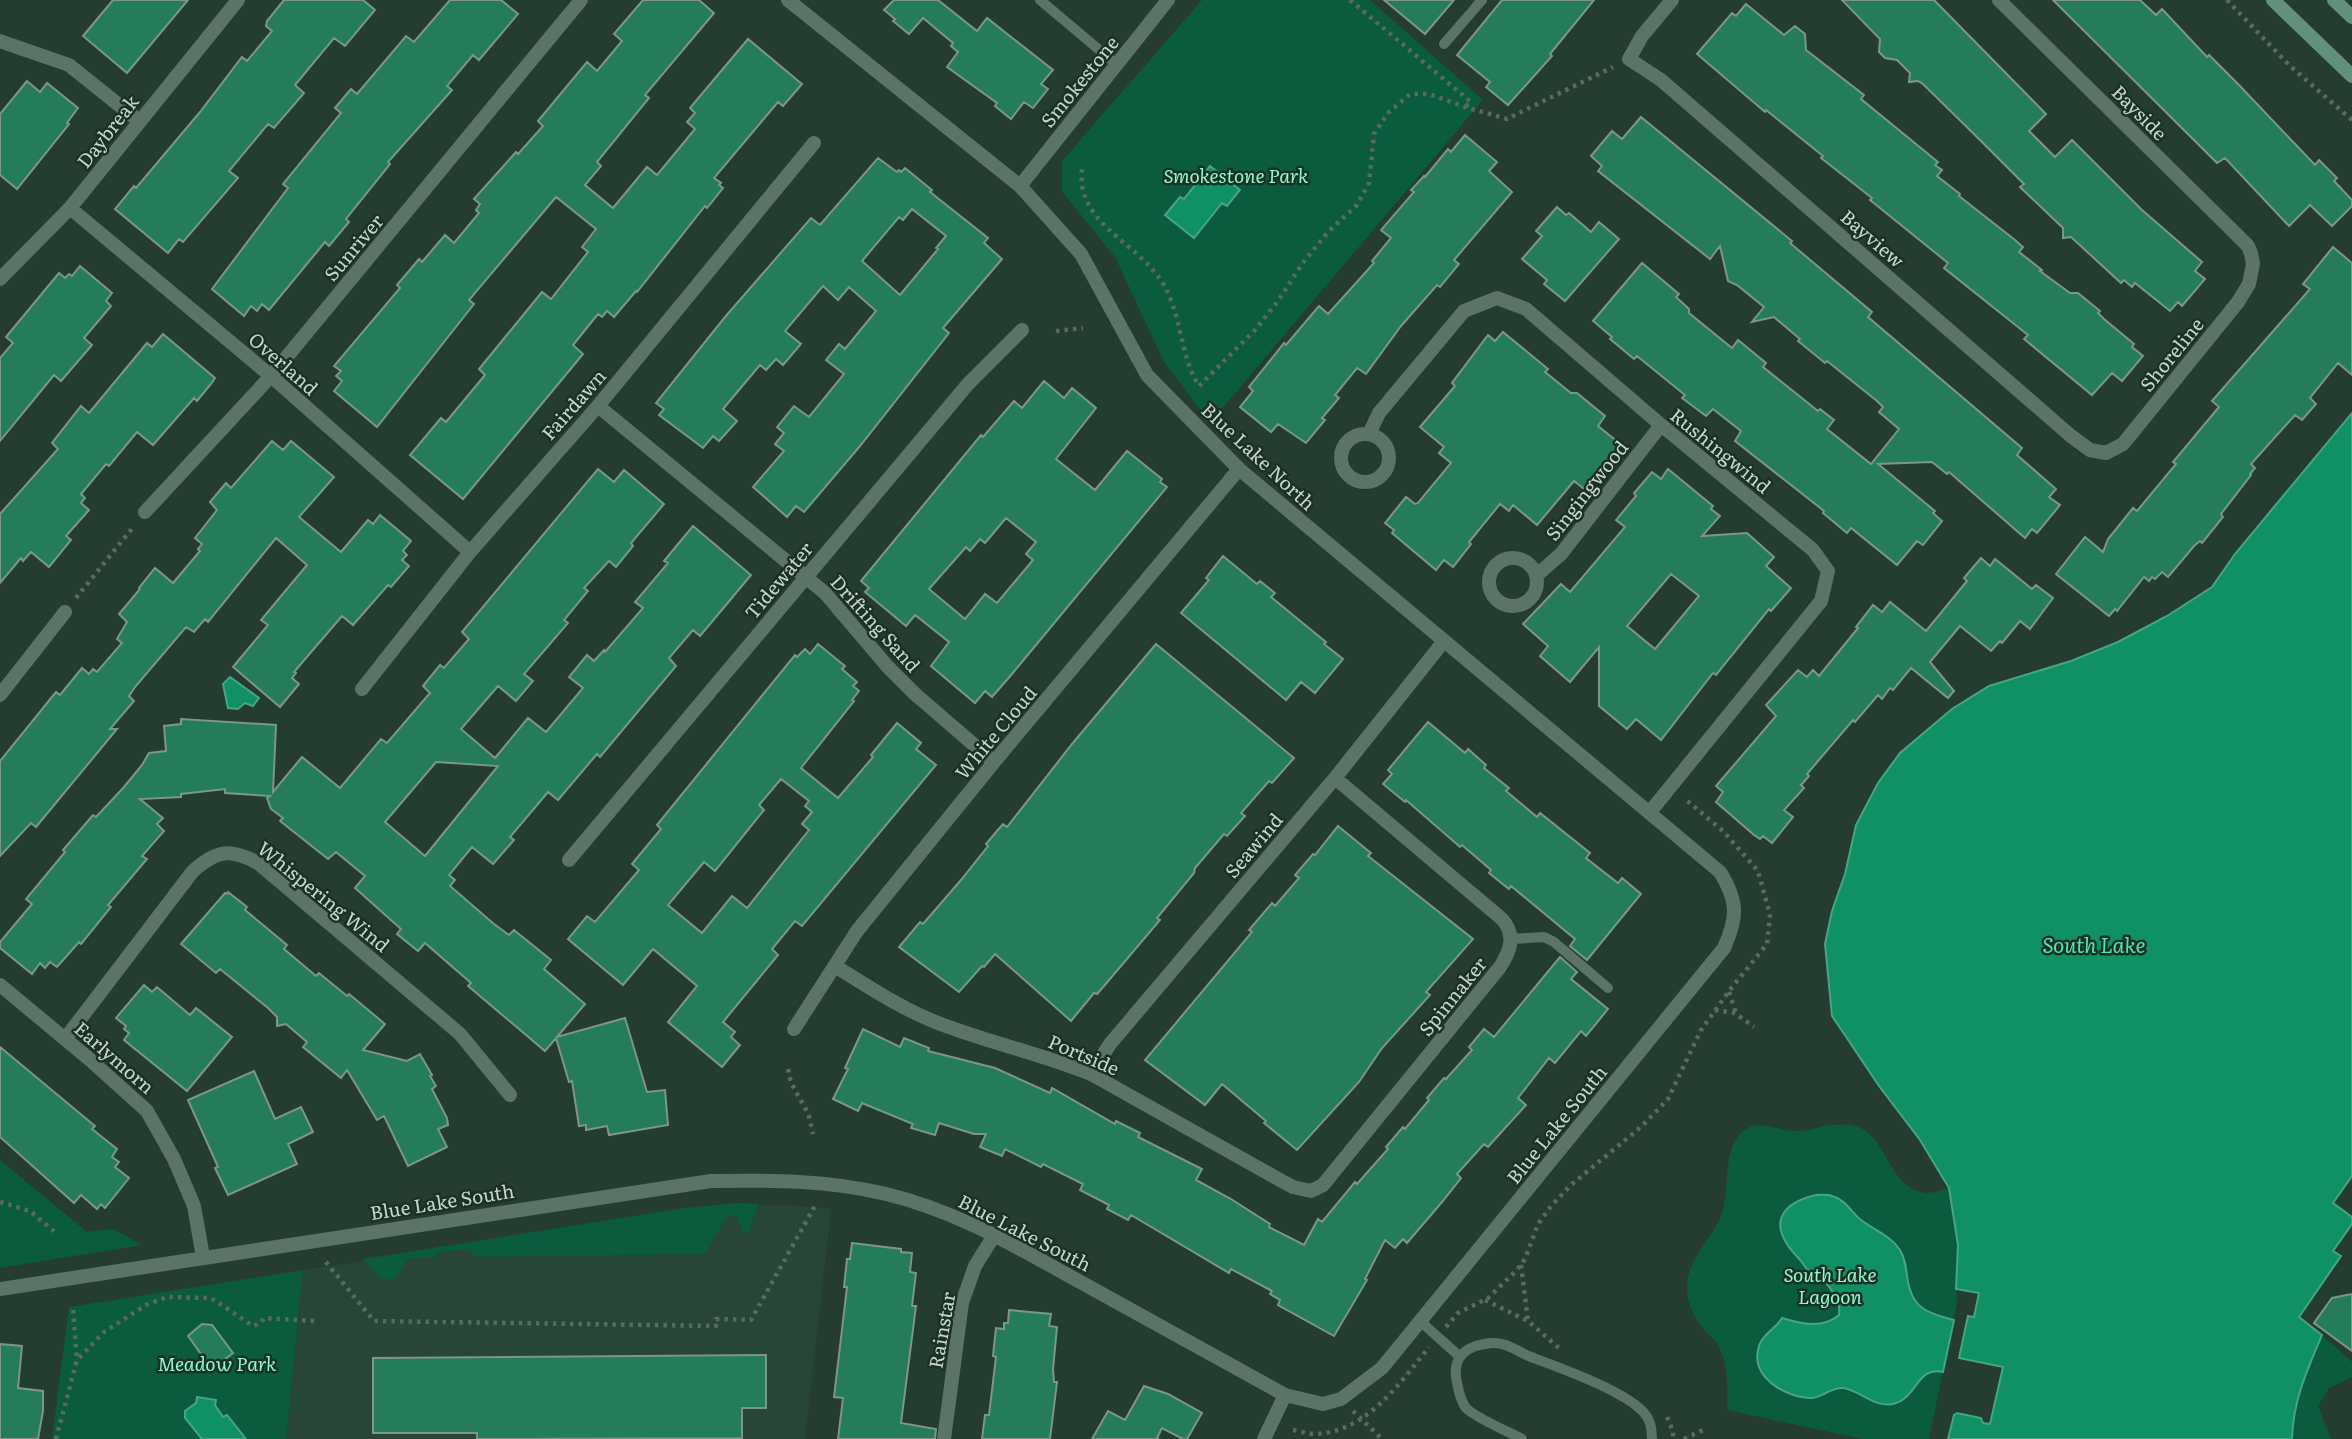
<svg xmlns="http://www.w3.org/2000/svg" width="2352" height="1439" viewBox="0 0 2352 1439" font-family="Literata,serif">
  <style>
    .built { fill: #274638 }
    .green { fill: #0b5b3f }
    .water { fill: #0f9165; stroke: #46a584; stroke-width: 2 }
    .building { fill: #257c5a; stroke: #7c9689; stroke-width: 2; fill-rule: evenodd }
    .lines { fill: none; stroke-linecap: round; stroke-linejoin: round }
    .path { stroke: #576b61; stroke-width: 4.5; stroke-dasharray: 3.5 5; stroke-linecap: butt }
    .service { stroke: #5c7468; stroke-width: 10 }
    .minor { stroke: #5c7468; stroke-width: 14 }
    .tertiary { stroke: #5c7468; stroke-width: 14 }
    .secondary { stroke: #63907b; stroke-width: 14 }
    .labels { text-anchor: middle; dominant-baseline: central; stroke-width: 5; stroke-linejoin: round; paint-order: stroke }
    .street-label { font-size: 19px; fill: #c8d5ce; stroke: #1b3127 }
    .park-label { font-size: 19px; font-style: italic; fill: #8efac8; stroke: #1b3127 }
    .water-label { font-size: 21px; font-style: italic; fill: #50e6aa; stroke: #1b3127 }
  </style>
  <rect width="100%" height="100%" fill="#253c31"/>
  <path class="built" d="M739,1205H789L831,1209L805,1439H286L303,1270Z"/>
  <path class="green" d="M1202,0H1370L1483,100L1210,423L1164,362L1115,257L1062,191V161Z
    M1829,1125C1836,1125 1845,1124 1852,1125C1889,1133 1887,1190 1927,1193C1934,1193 1943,1189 1949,1188L1958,1245L1957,1302L1929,1439H1862L1727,1410C1727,1389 1729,1366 1719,1347C1716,1340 1710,1336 1705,1331C1697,1322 1690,1309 1688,1298C1680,1263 1714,1240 1723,1210C1730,1185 1721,1140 1750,1127C1765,1121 1782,1132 1798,1131C1808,1131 1819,1127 1829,1125Z
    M0,1160L87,1232L113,1229L142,1245L0,1268Z
    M737,1203L759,1204L748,1233H744L735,1214L725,1219L705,1254L476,1257L468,1249L439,1252L436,1257H409L398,1276L392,1280L379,1277L363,1259L684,1208Z
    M303,1270L286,1439H52L69,1307Z
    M2322,1335L2352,1362V1377L2329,1388L2318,1406L2331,1439H2292C2293,1401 2307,1370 2322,1335Z"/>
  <path class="water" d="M1210,166L1240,190L1227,206L1222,203L1194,238L1165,215L1180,197L1184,199Z
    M2352,413V1176L2333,1203L2352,1217V1224L2333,1251L2341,1256L2299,1317L2322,1335C2307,1370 2293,1401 2292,1439H1948L1954,1415L1957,1413L1981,1418L1983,1423L1990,1424L2003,1367L1959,1358L1968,1316L1974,1317L1979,1293L1956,1289L1958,1245L1949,1188L1920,1140L1879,1086L1832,1016L1825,944L1832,911L1845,874L1856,825L1878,783L1900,753L1952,709L1989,686L2071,661L2118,642L2167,616L2212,587L2235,554Z
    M230,677L259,698L253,706L245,703L238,709L228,708L223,684Z
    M1816,1195C1822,1195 1828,1194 1832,1196C1845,1199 1852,1213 1861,1220C1874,1230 1891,1236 1900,1250C1905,1258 1906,1267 1907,1276C1911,1307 1925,1313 1954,1320L1943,1372C1916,1366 1918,1398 1893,1404C1874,1408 1860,1390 1843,1388C1831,1387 1823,1397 1812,1398C1786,1398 1749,1377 1759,1346C1763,1333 1776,1329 1782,1318C1801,1324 1823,1329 1839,1315C1842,1299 1822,1273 1807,1270C1802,1260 1793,1254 1787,1244C1769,1216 1790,1201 1816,1195Z
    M197,1397L216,1400L215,1405L223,1417L227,1415L246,1439H202L185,1418V1411L196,1403Z"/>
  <path class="building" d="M113,0H188L127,73L83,36Z
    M284,0H363L375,10L345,46L334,38L295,85L304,93L274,128L268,124L229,171L238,178L183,242L179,239L168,253L115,209L134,186L136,188L200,112L242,57L247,61L272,31L266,26L267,21Z
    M450,0H501L518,14L479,60L473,55L447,86L452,90L388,162L390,164L346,219L349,222L329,246L325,242L269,310L262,304L257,311L251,306L244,316L212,289L288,188L283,184L341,113L335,108L351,89L357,94L406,36L414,42Z
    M643,0H699L714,13L645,95L649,98L597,162L601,166L585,185L613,208L647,167L657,175L695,129L687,122L695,113L690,108L748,39L802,84L783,106L778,102L714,178L721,183L719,185L723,188L707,208L705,206L637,292L636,291L614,317L607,311L602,317L598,314L573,345L583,354L463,499L410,455L441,418L446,422L485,375L479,369L542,292L551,299L588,252L582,247L596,229L556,197L469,300L474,304L377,427L334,391L342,381L336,376L341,371L334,366L400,288L397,285L419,259L422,262L445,235L454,243L479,213L476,210L480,204L474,199L516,152L518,154L543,126L538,121L587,62L597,71L622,41L614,34Z
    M894,0H938L977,31L987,18L1053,70L1041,84L1048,89L1033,108L1024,102L1011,119L995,106L997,103L947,67L958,52L951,46L953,43L923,18L909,34L893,21L895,19L884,10Z
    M1384,0H1454L1425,34Z
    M1502,0H1594L1550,54L1552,56L1508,105L1486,87L1490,82L1457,55Z
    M1842,0H1934L2046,114L2029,131L2055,157L2072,140L2142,210L2202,262L2195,271L2205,279L2182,306L2178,302L2170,311L2135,283L2132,287L2124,280L2121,283L2071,237L2063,238V228L2020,187L2024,184L1982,142L1923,84L1918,81L1909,82L1910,73L1897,60L1885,58L1879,52L1880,39Z
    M2053,0H2140L2156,15L2162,9L2207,57L2209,55L2239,85L2315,165L2319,160L2337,178L2334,181L2352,200V206L2332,226L2310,205L2289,226L2225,158L2217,163Z
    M1746,4L1784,35L1795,26L1805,34L1806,50L1864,95L1861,99L1938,162L1935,165L1942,170L1937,176L1960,194L1959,196L2015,240L2023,247L2019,252L2042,270L2040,271L2070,293H2078L2100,311L2098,313L2104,319L2134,344L2132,347L2143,356L2122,381L2112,373L2092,395L2024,339L2028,335L1944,268L1948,263L1870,200L1872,198L1821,158L1823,156L1766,110L1765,112L1697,54L1732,13L1736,16Z
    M27,81L40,92L47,83L78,108L67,123L69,124L17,189L0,175V114Z
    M1641,117L1792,241L1790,243L1872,312L1868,317L2022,448L2017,455L2056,489L2049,497L2060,505L2037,533L2032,529L2025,538L1949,472L1947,474L1932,462L1878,464L1935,511L1933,513L1942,521L1923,545L1917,541L1897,565L1851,528L1847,533L1823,513L1824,511L1735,441L1741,431L1713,409L1706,416L1682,398L1685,395L1637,356L1634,359L1610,339L1612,337L1593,321L1642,263L1679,294L1676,297L1689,309V313L1732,348L1738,340L1766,363L1763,367L1818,411L1820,409L1834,420L1827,429L1871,464L1899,429L1879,412L1883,407L1877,401L1827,361L1825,363L1798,341L1800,339L1774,317L1752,322L1764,307L1737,285L1728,281L1720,246L1710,259L1598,171L1602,166L1591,156L1612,131L1622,139Z
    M1465,135L1497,162L1489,171L1512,192L1454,260L1459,264L1440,287L1437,285L1401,326L1366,374L1357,368L1335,395L1339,398L1322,418L1325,420L1306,443L1278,424L1271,432L1240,407L1253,391L1249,387L1284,343L1286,345L1319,306L1328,314L1374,263L1372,261L1391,238L1381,230L1414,192L1411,190L1424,176L1425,177L1448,149L1451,152Z
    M878,158L897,172L899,170L901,172L905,168L932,190L930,192L988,238L984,243L1002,259L943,328L949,333L860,446L804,512L796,506L787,517L753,487L784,451L775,444L784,433L777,427L794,406L809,417L844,374L826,360L839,344L845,349L876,311L849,287L838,300L823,286L785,331L801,344L783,365L776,359L766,370L760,365L723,409L737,421L719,441L713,436L703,448L659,415L664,409L656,403L725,317L811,218L820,225ZM912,209L946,236L936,248L938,249L900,295L862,261L899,217L903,220Z
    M1557,207L1566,215L1569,213L1591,232L1599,222L1619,239L1565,301L1544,284L1547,280L1522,259L1542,236L1536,231Z
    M2333,247L2352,263V375L2338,363L2310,398L2316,404L2302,420L2295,415L2251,464L2255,468L2250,474L2251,475L2221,514L2223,517L2202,543L2200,541L2194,546L2168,577L2162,572L2155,579L2152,577L2149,581L2144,577L2117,611L2115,609L2109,616L2056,574L2085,537L2103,552L2108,539L2133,508L2137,511L2176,464L2173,462L2219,407L2212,401L2310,289L2303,284Z
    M80,266L112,293L106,301L111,306L84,338L92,345L61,381L54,375L0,441V358L13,343L6,337L59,273L65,278L69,274L72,276Z
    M1503,332L1548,369L1545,372L1571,393H1577L1605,416L1598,426L1623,446L1584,489L1574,481L1537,525L1513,505L1509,511L1500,504L1469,542L1471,544L1453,567L1444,560L1436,570L1392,533L1394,530L1385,523L1406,497L1415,504L1418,503L1451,463L1439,453L1444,447L1420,427L1455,386L1452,383L1488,335L1495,341Z
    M163,334L215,378L211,384L197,401L194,398L153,445L137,432L109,466L106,464L81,494L85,498L81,503L89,510L66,536L71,540L49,567L31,552L23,561L21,558L0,583V514L58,449L52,443L81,406L89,413L147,343L152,347Z
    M1044,381L1064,398L1072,388L1096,408L1056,459L1095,490L1127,451L1162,479L1160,482L1167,487L1012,674L992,697L985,691L975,703L931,666L949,642L915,615L906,626L865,592L869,588L861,581L981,435L983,437L1014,401L1022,408ZM1006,518L1036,542L1026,554L1033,560L997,603L985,594L965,619L929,589L966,547L970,551L980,539L985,543Z
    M272,441L283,450L291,441L334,477L299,517L341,552L368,520L373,524L380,515L411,541L403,551L407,555L402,560L409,566L391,587L388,585L353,625L342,616L294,672L296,673L292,678L299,684L280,707L233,667L268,625L261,620L307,565L276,538L208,622L205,619L194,632L186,627L135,687L129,696L134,701L110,729H117L36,827L31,823L0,856V761L56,692L60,695L82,668L89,674L93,669L97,672L122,643L117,639L127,622L119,614L140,589L139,588L155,568L173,583L200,551L198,549L202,544L195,538L217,510L210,502L226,483L231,488Z
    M598,469L614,482L624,470L664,504L631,543L633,546L616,567L609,561L584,588L588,591L564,620L568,623L524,674L533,681L516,701L498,686L461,729L495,758L528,718L546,732L583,688L569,677L587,655L594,661L604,650L605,652L643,608L635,602L668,563L664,561L693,526L751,575L700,636L693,630L669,658L676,666L600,757L597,754L558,800L548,792L510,837L514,840L493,864L472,847L449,875L455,880L450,886L494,924L509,935L514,930L551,960L544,969L585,1004L557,1037L625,1018L647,1092L665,1090L668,1125L609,1135L607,1126L586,1130V1125L579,1126L572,1081L569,1082L556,1038L545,1051L468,986L471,983L425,943L418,951L397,934L401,929L355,888L365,876L336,852L328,859L294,832L280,821L283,818L271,809L267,798L270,796L225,793V789L181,794V797L140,799L163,818L157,824L164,831L142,856L147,859L108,905L111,907L81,944L79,942L57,967L50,962L45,968L40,963L32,974L0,948V942L32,904L26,899L65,852L63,850L93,815L96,817L124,787L142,765L149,753L166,751L164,726L181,724V719L276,725L273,792L302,757L340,788L381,739L387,743L430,693L423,686L440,665L444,668L469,639L462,632ZM436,762L498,766L425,856L385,822Z
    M1668,469L1713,506L1711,509L1720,516L1702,536L1747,533L1774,557L1766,566L1791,588L1771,611L1769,609L1716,675L1713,673L1661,740L1636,719L1627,729L1599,706V647L1570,682L1540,656L1548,646L1523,624L1561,584L1570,592L1625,527L1616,520L1636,496L1634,493L1652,472L1661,479ZM1671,574L1699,596L1655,649L1627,626Z
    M1223,556L1257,584L1260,581L1275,593L1271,597L1326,642L1324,644L1343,659L1315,693L1301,682L1286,700L1181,613L1209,580L1206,578Z
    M1981,558L1990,566L1995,559L2032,589L2036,585L2053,598L2030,629L2020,621L2002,643L2000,641L1991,651L1960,626L1930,662L1954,691L1948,698L1911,668L1893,690L1890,688L1882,699L1878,695L1855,722L1853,720L1807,774L1809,776L1801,785L1804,788L1784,810L1793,817L1772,843L1763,836L1760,839L1754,835L1716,802L1723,792L1716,786L1776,716L1766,705L1798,670L1807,677L1813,670L1819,676L1858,628L1856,627L1873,605L1882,612L1890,602L1926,631L1967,581L1964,578Z
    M818,644L845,666L842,669L857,682L853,686L859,691L852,700L854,701L801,768L838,798L873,757L871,755L897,723L921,743L916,749L936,765L802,926L795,921L772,949L778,955L723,1022L735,1032L731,1037L740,1045L722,1067L668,1022L697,986L653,949L623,985L568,939L587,916L595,922L639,870L632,864L661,829L657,825L795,655L797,657L805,649L810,654ZM781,779L809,801L805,806L812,812L802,824L809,830L747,908L732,896L702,933L668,905L704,862L715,871L764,810L759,805Z
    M1156,644L1294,758L1272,783L1269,781L1241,813L1245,816L1227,836L1224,834L1195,868L1194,873L1157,918L1160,920L1104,986L1097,994L1094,993L1071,1021L995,954L984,967L982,966L959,992L899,947L920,922L923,924L961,880L988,846L986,844L997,831L1003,824L1007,827L1072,744Z
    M1428,722L1465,753L1468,749L1486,765L1484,768L1509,788L1506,791L1537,817L1540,813L1590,853L1586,858L1618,883L1622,878L1641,894L1587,960L1570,946L1575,939L1511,886L1509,889L1489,873L1491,870L1462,845L1460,847L1406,800L1405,802L1383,784L1392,774L1388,770Z
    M1338,826L1371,853L1368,856L1473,939L1426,992L1430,995L1382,1048L1359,1082L1297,1150L1264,1123L1266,1121L1222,1084L1205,1105L1145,1060L1252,932L1249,930L1272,903L1275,906L1299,878L1295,875L1313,854L1315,855Z
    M228,892L247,907L245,910L287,945L284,949L316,976L319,973L347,996L349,994L385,1024L363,1050L407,1061L420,1054L432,1075L430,1076L436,1086L432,1089L447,1118L448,1125L438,1129L447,1147L408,1166L384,1116L377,1120L347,1070L341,1078L303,1047L307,1042L286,1024L277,1026V1017L268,1008L220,969L216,973L181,944L225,893L227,894Z
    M1560,957L1577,972L1571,979L1608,1009L1586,1036L1581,1031L1555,1063L1549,1058L1518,1098L1526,1105L1488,1147L1484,1144L1457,1174L1461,1178L1442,1202L1407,1243L1403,1239L1395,1248L1385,1240L1365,1279L1367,1280L1334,1336L1278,1305L1280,1300L1270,1294L1272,1291L1231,1269L1229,1273L1131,1215L1128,1220L1107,1209L1109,1205L1080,1190L1083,1184L1043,1164L1041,1167L1005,1149L1002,1156L980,1147L986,1134H974L939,1123L935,1135L911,1128L913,1124L862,1103L858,1111L833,1099L848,1069L845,1068L863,1029L900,1047L904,1038L929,1048L928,1051L995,1068L1050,1093L1052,1088L1115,1124L1116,1121L1140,1133L1138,1137L1202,1169L1196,1180L1231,1199L1270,1224L1269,1227L1304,1245L1318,1219L1322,1222L1355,1182L1357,1184L1388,1149L1386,1147L1403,1127L1405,1129L1429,1100L1427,1098L1444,1078L1446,1079L1472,1050L1469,1047L1484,1029L1494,1037Z
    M144,985L152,992L157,987L190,1015L196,1008L232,1037L187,1091L124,1040L129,1033L124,1029L126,1026L116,1018Z
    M0,1047L95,1126L92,1129L117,1149L112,1157L119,1162L115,1167L129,1178L105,1208L101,1204L97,1209L81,1195L74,1203L0,1137Z
    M254,1071L275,1119L301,1107L313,1132L288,1144L297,1164L228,1195L215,1168L218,1167L188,1100Z
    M852,1243L901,1249V1252L912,1253L910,1272L916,1273L912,1306H916L901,1423L936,1429L935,1439H838L843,1398L834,1397L847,1287H844L847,1259H850Z
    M2352,1294V1351L2314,1323L2332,1298Z
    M1009,1310L1051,1314L1049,1326L1057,1327L1053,1369L1054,1382H1057L1050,1439H982L985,1415H989L996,1357L993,1356L996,1328L1004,1329V1323H1008Z
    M202,1324L212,1325L233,1353L219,1364L215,1360L209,1365L188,1336Z
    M0,1344L22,1346L18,1388L43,1391V1411L38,1439H0Z
    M766,1355V1408H742V1438L477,1439V1433H373V1358Z
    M1144,1386L1168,1394L1202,1413L1187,1439H1183L1162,1428L1157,1438L1159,1439H1092L1108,1411L1125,1420Z"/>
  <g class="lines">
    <path class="path" d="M1350,0L1471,102L1465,107
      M2227,0L2289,65L2352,120
      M1082,169C1076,222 1133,240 1160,279C1182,311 1179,354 1199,386L1255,330L1278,301L1302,264L1328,232L1357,205L1369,183L1374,134L1388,113L1410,94H1429L1465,107L1507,119L1613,67
      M1056,331L1083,328
      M76,598L134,526
      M1729,992L1736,1013
      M1715,1010L1735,1013L1754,1027
      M788,1069L791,1083L808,1113L813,1134
      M0,1202L30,1211L55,1232
      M326,1262L374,1321L716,1326V1319L751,1320L816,1204
      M1521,1265L1528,1321
      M1485,1300L1528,1321L1559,1348
      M73,1310L77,1360
      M1446,1327L1458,1313L1488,1298L1517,1270L1525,1259L1538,1224L1551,1206L1571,1185L1642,1126L1668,1099L1701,1030L1729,991L1767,944L1770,915L1758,871L1724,832L1684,798
      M1353,1411L1382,1439
      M1667,1417L1673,1431V1439
      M1293,1430C1300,1431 1308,1434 1314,1434C1366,1433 1400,1383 1429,1347
      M56,1439L77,1360L104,1332L146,1305L167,1297L211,1298L253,1326L261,1323L264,1318L314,1321
      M1684,1439L1705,1429"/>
    <path class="service" d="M1040,0L1116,64
      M1444,44L1482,0
      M1512,939L1544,937L1554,942L1608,988
      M1420,1321L1459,1356
      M1522,1439C1509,1432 1474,1417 1466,1408C1460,1400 1459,1392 1457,1383C1451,1357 1466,1345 1492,1343C1507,1342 1518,1352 1531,1357C1558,1367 1628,1392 1645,1414C1651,1421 1652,1430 1652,1439"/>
    <path class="minor" d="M1672,0L1642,36L1629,59L1661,80L2071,436L2090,450L2106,453L2123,444L2238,302L2249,284L2253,264L2251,253L2248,246L2231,229L1999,0
      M0,41L69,65L139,121
      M1020,186L1168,0
      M70,208L271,376L470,552
      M0,279L70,208L238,0
      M598,406L825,593L887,666L915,694L994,762
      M1341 458a24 24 0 1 1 48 0a24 24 0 1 1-48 0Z
      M1369,434L1379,413L1464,311L1497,298L1526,309L1661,425L1813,550L1828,571L1821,601L1650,812
      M145,512L271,376L581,0
      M1489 582a24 24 0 1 1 48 0a24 24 0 1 1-48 0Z
      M1537,575L1561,554L1661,425
      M362,689L470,552L598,406L814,143
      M0,695L65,612
      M569,860L968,384L1022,330
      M835,966C867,986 899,1007 933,1021C985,1042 1040,1053 1091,1074L1280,1180L1293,1187L1311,1191L1323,1185L1500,967C1511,950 1516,935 1502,919L1335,778
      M0,985L88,1058L147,1111L174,1159L194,1206L203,1257
      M794,1029L857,931L994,762L1239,469
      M65,1039L193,871C217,850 230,848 258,863L460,1034L510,1095
      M1091,1074L1110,1044L1335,778L1444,641
      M944,1439L962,1303L975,1266L995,1234
      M1264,1439L1285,1395"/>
    <path class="tertiary" d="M0,1289L711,1181C770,1180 828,1180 886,1194C958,1211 1020,1249 1084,1284C1151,1321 1218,1358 1285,1395L1323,1404L1341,1399L1382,1368L1724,948C1738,917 1738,901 1720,872L1239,469L1147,375L1081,254L1020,186L788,0"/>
    <path class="secondary" d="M2273,0L2352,76
      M2334,0L2352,17"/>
  </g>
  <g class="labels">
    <g class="street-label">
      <text transform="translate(1079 81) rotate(-51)">Smokestone</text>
      <text transform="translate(2140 112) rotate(45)">Bayside</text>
      <text transform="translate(107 131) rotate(-52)">Daybreak</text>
      <text transform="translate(1873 238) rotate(41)">Bayview</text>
      <text transform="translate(353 247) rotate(-50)">Sunriver</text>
      <text transform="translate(2171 354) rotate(-51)">Shoreline</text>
      <text transform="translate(284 363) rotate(41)">Overland</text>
      <text transform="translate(573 404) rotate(-49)">Fairdawn</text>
      <text transform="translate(1721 450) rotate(39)">Rushingwind</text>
      <text transform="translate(1259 456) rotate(43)">Blue Lake North</text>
      <text transform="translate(1586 490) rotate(-52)">Singingwood</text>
      <text transform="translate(778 580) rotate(-50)">Tidewater</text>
      <text transform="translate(876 623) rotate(48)">Drifting Sand</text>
      <text transform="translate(995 732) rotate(-50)">White Cloud</text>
      <text transform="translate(1253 845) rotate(-50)">Seawind</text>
      <text transform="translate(324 896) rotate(39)">Whispering Wind</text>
      <text transform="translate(1452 996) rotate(-51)">Spinnaker</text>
      <text transform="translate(1084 1054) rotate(23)">Portside</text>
      <text transform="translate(115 1057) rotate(41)">Earlymorn</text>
      <text transform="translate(1556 1124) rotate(-51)">Blue Lake South</text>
      <text transform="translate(442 1201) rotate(-9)">Blue Lake South</text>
      <text transform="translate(1025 1232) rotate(27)">Blue Lake South</text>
      <text transform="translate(941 1330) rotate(-80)">Rainstar</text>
    </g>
    <g class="park-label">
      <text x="1236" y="175">Smokestone Park</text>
      <text x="1830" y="1274">South Lake<tspan x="1830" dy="22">Lagoon</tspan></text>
      <text x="217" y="1363">Meadow Park</text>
    </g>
    <g class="water-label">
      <text x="2094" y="943">South Lake</text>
    </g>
  </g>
</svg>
